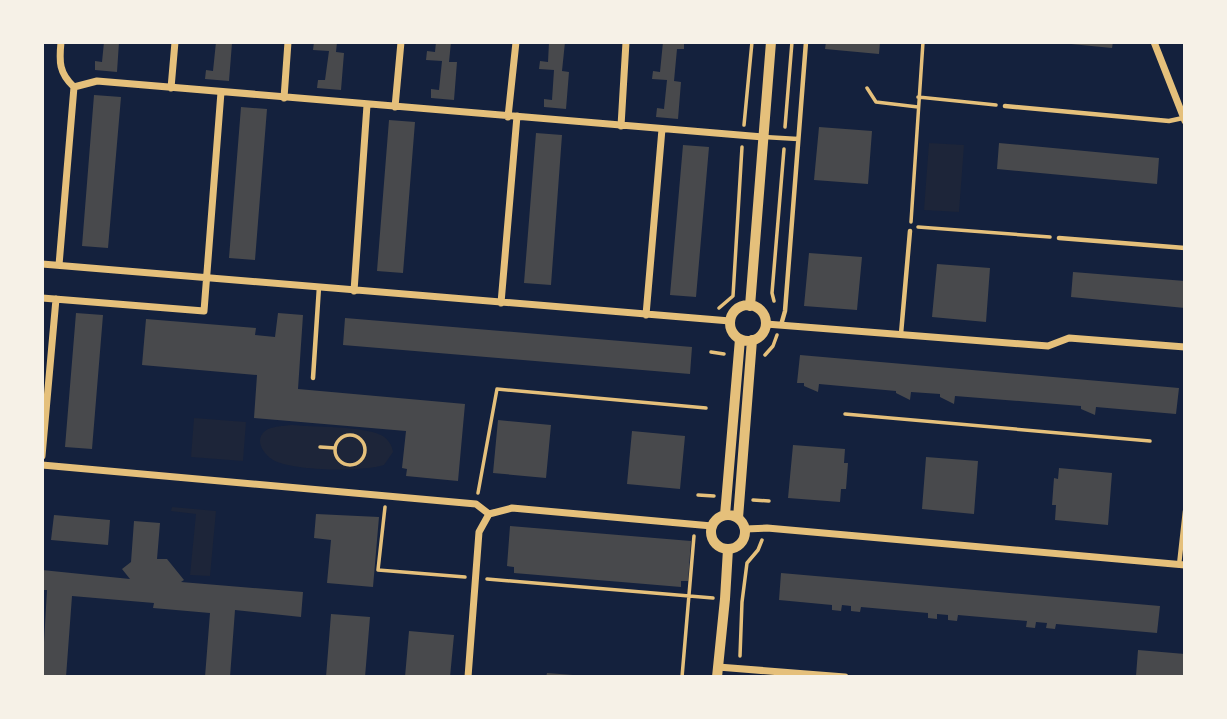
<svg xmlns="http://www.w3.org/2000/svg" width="1227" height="719" viewBox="0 0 1227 719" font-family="'Titillium Web',sans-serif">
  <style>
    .green { fill: #1d2539 }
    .building { fill: #48494c }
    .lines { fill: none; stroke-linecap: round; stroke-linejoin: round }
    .path { stroke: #e5c07b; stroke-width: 3.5 }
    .service { stroke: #e5c07b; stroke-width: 4.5 }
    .minor { stroke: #e5c07b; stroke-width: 7 }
    .tertiary { stroke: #e5c07b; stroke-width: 10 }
  </style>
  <rect width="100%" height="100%" fill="#14213d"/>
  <path class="green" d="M929,143L964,145L959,212L924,210Z
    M194,418L246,422L243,461L191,457Z
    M292,425C314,427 362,426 381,435C388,439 392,445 393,452L384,465C362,472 297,471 275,461C265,456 253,441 265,431C272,426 283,426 292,425Z
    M172,507L216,511L210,576L190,575L196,514L171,511Z"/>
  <path class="building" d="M104,42H119L117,72L95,70V61L102,62Z
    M216,42L232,43L229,81L205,79L206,70L213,71Z
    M314,42H337L336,52L344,53L341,90L317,88L318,80H325L329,51L313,50Z
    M436,42H451L449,62H457L454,100L431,98V89L439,90L442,61L426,60L427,51L435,52Z
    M549,42H565L562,71L569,72L566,109L544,107V99L552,100L554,70L539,69L540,61L548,62Z
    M663,42H684V49H677L674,81L681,82L678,119L656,117L657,108L664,109L667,80L652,79L653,71L660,72Z
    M826,42H880L879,54L825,49Z
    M1071,42H1113L1112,48L1071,44Z
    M94,95L121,97L108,248L82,246Z
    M241,107L267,109L255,260L229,258Z
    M389,120L415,122L403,273L377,271Z
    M819,127L872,131L868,184L814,180Z
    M536,133L562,135L551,285L524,283Z
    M999,143L1159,158L1157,184L997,169Z
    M683,145L709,147L696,297L670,295Z
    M809,253L862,257L857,310L804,306Z
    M937,264L990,268L986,322L932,317Z
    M1073,272L1185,281V308L1071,297Z
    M76,313L103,315L92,449L65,447Z
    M278,313L303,315L298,389L465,404L458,481L406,476L407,469L402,468L406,431L254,418L257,375L142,365L146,319L256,328L255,335L275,337Z
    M345,318L692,347L690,374L343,345Z
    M800,355L1179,388L1176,414L1096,407L1095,415L1081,409V406L955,396L954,404L940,397V394L911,392L910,400L896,393V391L819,384L818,392L804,386V383H797Z
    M498,420L551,425L546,478L493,473Z
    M632,431L685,436L680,489L627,484Z
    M793,445L845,449L844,463H848L846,489H841L840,502L788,498Z
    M926,457L978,461L974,514L922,509Z
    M1059,468L1112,473L1108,525L1055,520L1056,505H1052L1054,478L1058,479Z
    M316,514L379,517L373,587L327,583L331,540L314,538Z
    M54,515L110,520L108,545L51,540Z
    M134,521L160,523L157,559H167L184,580L181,582L303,592L301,617L235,610L230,677H205L210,613L153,608L154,603L72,596L66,677H42L47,590H42V570L130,579L122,569L131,562Z
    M510,526L691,541L688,581H681V587L514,573V567L507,566Z
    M781,573L1160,606L1157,633L1056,624L1055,629L1046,628L1047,623L1036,622L1035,628L1026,627L1027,621L958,615L957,621L948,620V615L937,614V619L928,618V613L861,607L860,612L851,611V606L842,605L841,611L832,610V605L779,600Z
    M331,614L370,617L365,677H326Z
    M409,631L454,635L450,677H405Z
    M1138,650L1185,654V677L1136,676Z
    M547,673L573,675V677H546Z"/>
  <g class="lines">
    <path class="path" d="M867,88L876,102L918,107
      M918,97L996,105
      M744,125L752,42
      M785,127L792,42
      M911,222L923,42
      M918,227L1050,237
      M774,301L772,293L784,149
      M719,308L733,296L742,147
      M711,352L724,354
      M765,355L773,346L777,335
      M845,414L1150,441
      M335 450a15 15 0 1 1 30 0a15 15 0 1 1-30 0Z
      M320,447L335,448
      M478,493L497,389L706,408
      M698,495L714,496
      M753,500L769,501
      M385,507L378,570L465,577
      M487,579L713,598
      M740,656L742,602L747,563L758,550L762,540
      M682,677L694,536"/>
    <path class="service" d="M1005,106L1169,121L1183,118
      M764,137L798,139
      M1059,238L1185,248
      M781,325L785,311L806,42
      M901,334L910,231
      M313,378L319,287
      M1179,565L1185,511"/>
    <path class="minor" d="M61,42C59,62 59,73 74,87
      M1154,42L1185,121
      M74,87L97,81L763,137
      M171,88L175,42
      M284,98L288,42
      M395,107L401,42
      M508,117L516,42
      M621,126L626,42
      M42,264L730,321
      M59,265L74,87
      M354,291L367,105
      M42,298L204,311L221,92
      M501,303L517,116
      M646,315L662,129
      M766,324L1048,346L1069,338L1185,347
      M42,456L56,299
      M42,465L476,504L489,514
      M489,514L512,508L712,526
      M745,529L767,528L1185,565
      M718,667L845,677
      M468,677L479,532L489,514"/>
    <path class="tertiary" d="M730 323a18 18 0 1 1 36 0a18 18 0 1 1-36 0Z
      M750,306L771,42
      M725,515L740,339
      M711 532a17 17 0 1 1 34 0a17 17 0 1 1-34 0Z
      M738,518L752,340
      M717,677L725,599L728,549"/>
  </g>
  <rect width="1227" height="719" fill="none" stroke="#f6f1e7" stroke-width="88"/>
</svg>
